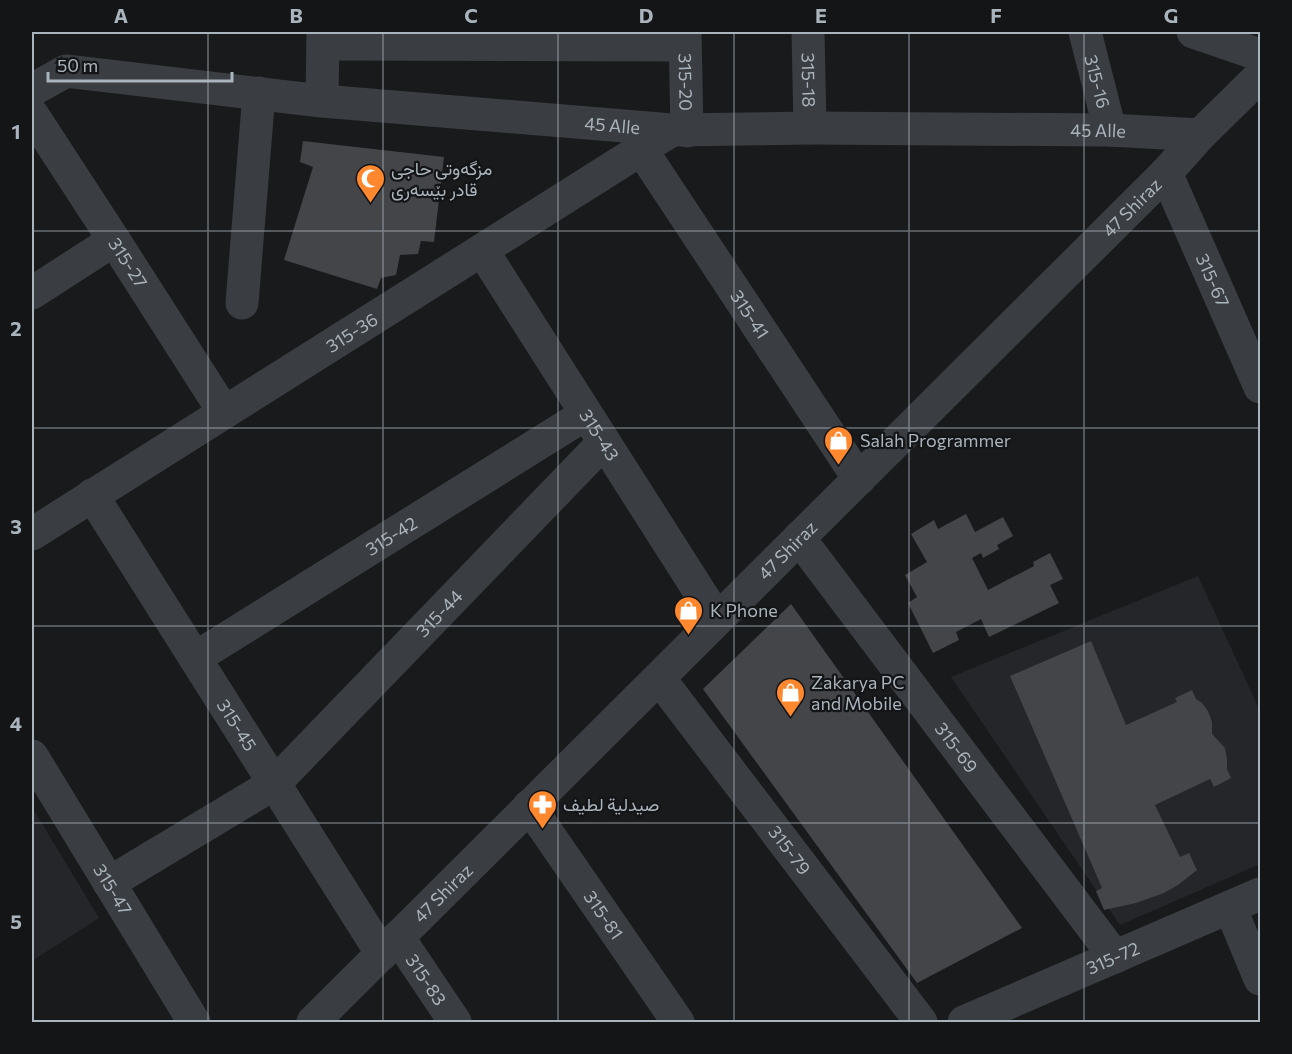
<svg xmlns="http://www.w3.org/2000/svg" width="1292" height="1054" viewBox="0 0 1292 1054" font-family="Commissioner,Vazirmatn,sans-serif">
  <style>
    .built { fill: #252629 }
    .building { fill: #434549 }
    .lines { fill: none; stroke-linecap: round; stroke-linejoin: round }
    .minor { stroke: #3a3d41; stroke-width: 33 }
    .grid { fill: none; stroke: #aab4bd; stroke-width: 1.5; stroke-opacity: 0.55 }
    .labels { text-anchor: middle; dominant-baseline: central; stroke-width: 4.5; stroke-linejoin: round; paint-order: stroke }
    .street-label { font-size: 18px; fill: #aab4bd; stroke: #141517 }
    .poi-label { font-size: 18px; fill: #aab4bd; stroke: #141517; text-anchor: start }
    .neatline { fill: none; stroke: #aab4bd; stroke-width: 2 }
    .grid-label { font-size: 20px; text-anchor: middle; font-weight: bold; fill: #aab4bd }
  </style>
  <rect width="100%" height="100%" fill="#191a1c"/>
  <path class="built" d="M1198,576L1260,711V864L1120,925L951,677Z
    M32,807L99,918L32,961Z"/>
  <path class="building" d="M303,141L444,157L434,242L421,241L418,254L400,255L396,275L381,278L377,289L284,260L313,167L300,162Z
    M966,514L975,532L1003,517L1013,536L997,545L999,549L983,558L981,553L972,558L988,590L1034,566L1033,562L1050,553L1063,579L1050,585L1059,603L989,637L981,619L956,632L959,640L933,653L908,603L917,597L905,575L927,562L911,534L934,520L938,529Z
    M791,604L1022,928L917,983L703,689Z
    M1091,641L1126,725L1177,702L1175,698L1192,690L1196,699L1202,703L1208,711L1212,722V734L1225,748L1227,759V769L1231,778L1214,787L1210,779L1155,805L1180,857L1189,853L1197,870L1178,885L1164,893L1136,903L1104,910L1096,891L1102,888L1010,676Z"/>
  <g class="lines">
    <g class="minor">
      <path id="s1" d="M685,32L687,131"/>
      <path id="s2" d="M808,32L810,128"/>
      <path id="s3" d="M1085,32L1110,130"/>
      <path d="M1193,32L1260,55"/>
      <path d="M323,44L685,45"/>
      <path id="s4" d="M32,90L66,71L322,101L672,130L810,128L1110,130L1200,135"/>
      <path d="M322,101L323,32"/>
      <path id="s5" d="M32,114L114,240L224,412"/>
      <path id="s6" d="M641,149L859,479"/>
      <path id="s7" d="M1166,173L1260,387"/>
      <path id="s8" d="M482,250L717,619"/>
      <path d="M32,293L114,240"/>
      <path d="M242,303L259,93"/>
      <path id="s9" d="M92,495L382,954"/>
      <path id="s10" d="M32,534L672,130"/>
      <path id="s11" d="M799,538L1115,957"/>
      <path id="s12" d="M195,658L586,414"/>
      <path id="s13" d="M659,678L921,1022"/>
      <path id="s14" d="M32,756L194,1022"/>
      <path id="s15" d="M529,806L678,1022"/>
      <path id="s16" d="M109,883L275,783L604,442"/>
      <path d="M1230,907L1260,979"/>
      <path id="s17" d="M398,937L455,1022"/>
      <path id="s18" d="M313,1022L1166,173L1200,135L1260,76"/>
      <path id="s19" d="M964,1022L1260,894"/>
    </g>
  </g>
  <path class="grid" d="M208,32V1022M383,32V1022M558,32V1022M734,32V1022M909,32V1022M1084,32V1022M32,231H1260M32,428H1260M32,626H1260M32,823H1260"/>
  <defs>
    <symbol id="mosque-pin" viewBox="-11 -11 22 30"><path d="M0 17L-7.5 6A9.5 9.5 0 1 1 7.5 6Z" fill="#ff872e" stroke="#141517"/><path d="M3.5-4.9A6 6 0 1 0 3.5 4.9A5 5 0 1 1 3.5-4.9Z" fill="#fff"/></symbol>
    <symbol id="shop-pin" viewBox="-11 -11 22 30"><path d="M0 17L-7.5 6A9.5 9.5 0 1 1 7.5 6Z" fill="#ff872e" stroke="#141517"/><path d="M-5-2.5h2.3a2.7 3.5 0 0 1 5.4 0H5L5.5 6h-11ZM-1.5-2.5h3a1.5 2.3 0 0 0-3 0Z" fill="#fff"/></symbol>
    <symbol id="pharmacy-pin" viewBox="-11 -11 22 30"><path d="M0 17L-7.5 6A9.5 9.5 0 1 1 7.5 6Z" fill="#ff872e" stroke="#141517"/><path d="M-2-6h4v4h4v4h-4v4h-4v-4h-4v-4h4Z" fill="#fff"/></symbol>
  </defs>
  <g fill-rule="evenodd">
    <use href="#mosque-pin" x="354" y="162" width="33" height="45"/>
    <use href="#shop-pin" x="822" y="424" width="33" height="45"/>
    <use href="#shop-pin" x="672" y="594" width="33" height="45"/>
    <use href="#shop-pin" x="774" y="676" width="33" height="45"/>
    <use href="#pharmacy-pin" x="526" y="788" width="33" height="45"/>
  </g>
  <g class="labels">
    <g class="street-label">
      <text stroke="none"><textPath href="#s2" startOffset="48">315-18</textPath></text>
      <text stroke="none"><textPath href="#s1" startOffset="50">315-20</textPath></text>
      <text stroke="none"><textPath href="#s3" startOffset="51">315-16</textPath></text>
      <text stroke="none"><textPath href="#s4" startOffset="588">45 Alle</textPath></text>
      <text stroke="none"><textPath href="#s4" startOffset="1074">45 Alle</textPath></text>
      <text stroke="none"><textPath href="#s18" startOffset="1155">47 Shiraz</textPath></text>
      <text stroke="none"><textPath href="#s5" startOffset="177">315-27</textPath></text>
      <text stroke="none"><textPath href="#s7" startOffset="117">315-67</textPath></text>
      <text stroke="none"><textPath href="#s6" startOffset="198">315-41</textPath></text>
      <text stroke="none"><textPath href="#s10" startOffset="378">315-36</textPath></text>
      <text stroke="none"><textPath href="#s8" startOffset="219">315-43</textPath></text>
      <text stroke="none"><textPath href="#s12" startOffset="231">315-42</textPath></text>
      <text stroke="none"><textPath href="#s18" startOffset="669">47 Shiraz</textPath></text>
      <text stroke="none"><textPath href="#s16" startOffset="430">315-44</textPath></text>
      <text stroke="none"><textPath href="#s9" startOffset="272">315-45</textPath></text>
      <text stroke="none"><textPath href="#s11" startOffset="262">315-69</textPath></text>
      <text stroke="none"><textPath href="#s13" startOffset="216">315-79</textPath></text>
      <text stroke="none"><textPath href="#s14" startOffset="156">315-47</textPath></text>
      <text stroke="none"><textPath href="#s18" startOffset="183">47 Shiraz</textPath></text>
      <text stroke="none"><textPath href="#s15" startOffset="132">315-81</textPath></text>
      <text stroke="none"><textPath href="#s19" startOffset="162">315-72</textPath></text>
      <text stroke="none"><textPath href="#s17" startOffset="51">315-83</textPath></text>
    </g>
    <g class="poi-label">
      <text x="391" y="168">مزگەوتی حاجی<tspan x="391" dy="21">قادر بێسەری</tspan></text>
      <text x="860" y="440">Salah Programmer</text>
      <text x="710" y="610">K Phone</text>
      <text x="811" y="682">Zakarya PC<tspan x="811" dy="21">and Mobile</tspan></text>
      <text x="563" y="804">صیدلیة لطیف</text>
    </g>
  </g>
  <rect width="1292" height="1054" fill="none" stroke="#141517" stroke-width="66"/>
  <path d="M48 72v9h184v-9" fill="none" stroke="#aab4bd" stroke-width="3"/>
  <text x="57" y="72" font-size="18" fill="#aab4bd" stroke="#141517" stroke-width="4.5" paint-order="stroke">50 m</text>
  <rect x="33" y="33" width="1226" height="988" class="neatline"/>
  <g class="grid-label">
    <text x="121" y="23">A</text>
    <text x="296" y="23">B</text>
    <text x="471" y="23">C</text>
    <text x="646" y="23">D</text>
    <text x="821" y="23">E</text>
    <text x="996" y="23">F</text>
    <text x="1171" y="23">G</text>
    <text x="16" y="139">1</text>
    <text x="16" y="336">2</text>
    <text x="16" y="534">3</text>
    <text x="16" y="731">4</text>
    <text x="16" y="929">5</text>
  </g>
</svg>
